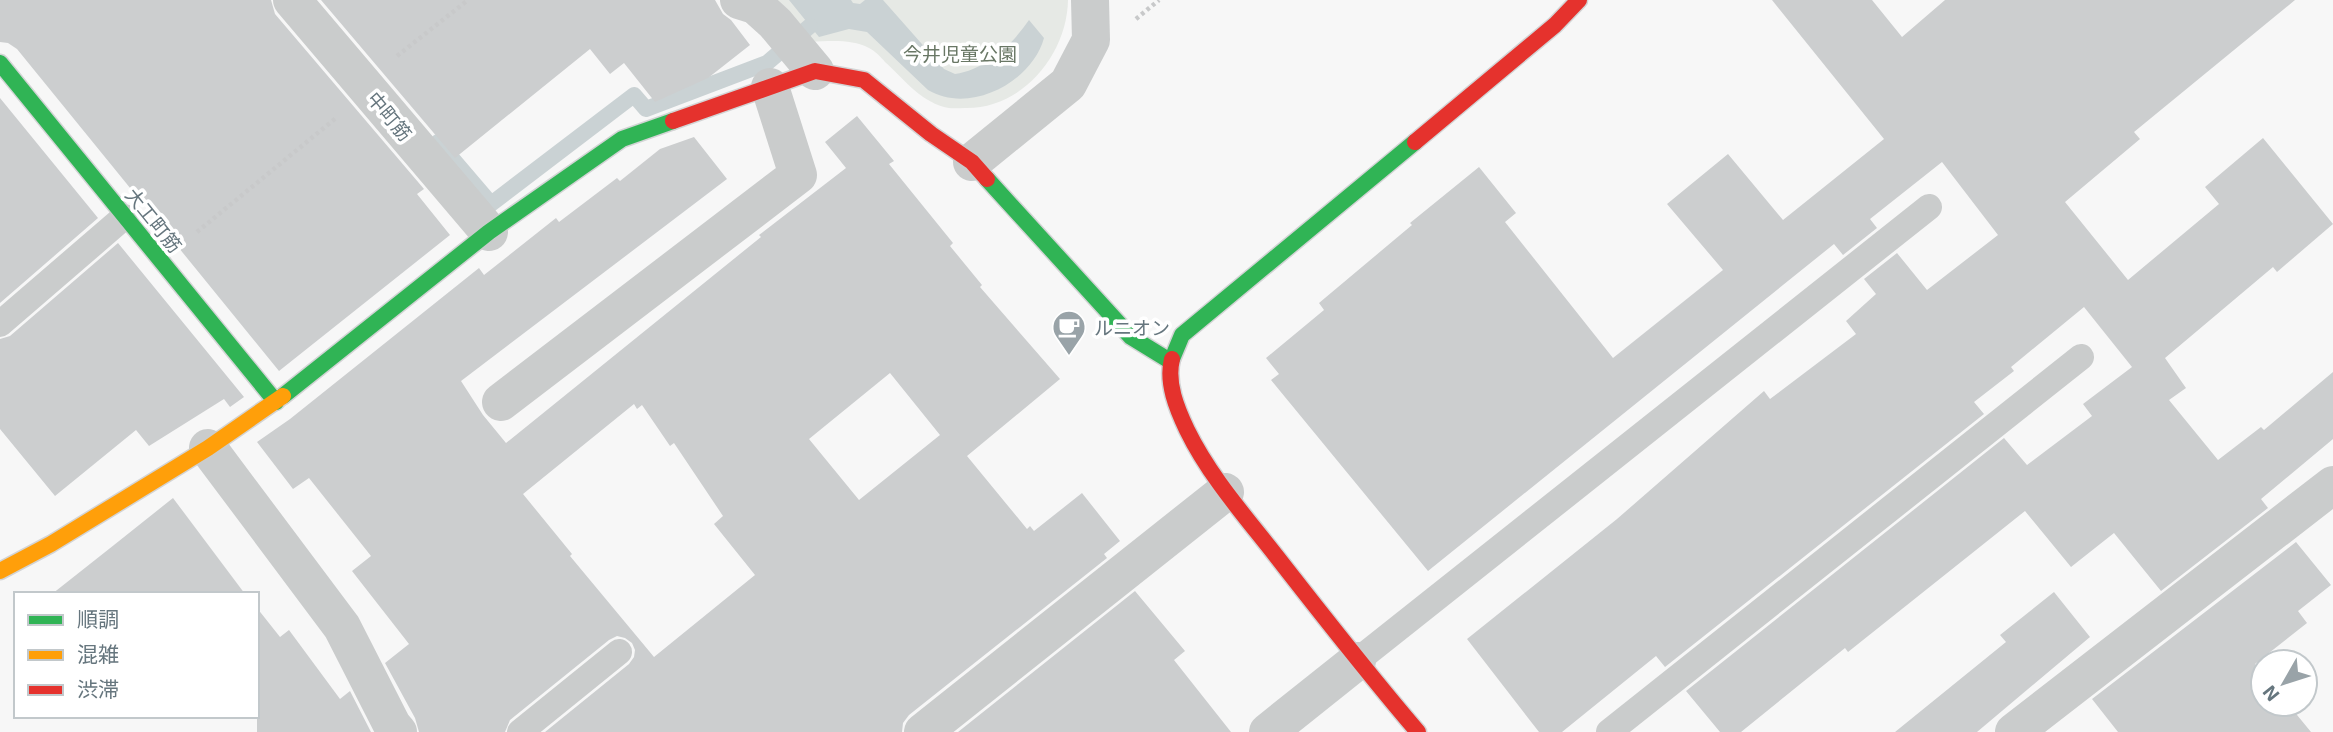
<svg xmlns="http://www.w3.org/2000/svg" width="2333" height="732" viewBox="0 0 2333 732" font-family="'Exo 2','Noto Sans JP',sans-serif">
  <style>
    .green { fill: #e6e9e5 }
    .water { fill: #cad2d4 }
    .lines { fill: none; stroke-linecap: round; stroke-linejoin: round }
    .stream { stroke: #cad2d4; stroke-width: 16 }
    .building { fill: #cccecf; fill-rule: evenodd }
    .fast-casing { stroke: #d3d4d5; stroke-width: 19 }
    .slow-casing { stroke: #d3d4d5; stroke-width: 19 }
    .jam-casing { stroke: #d3d4d5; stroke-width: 19 }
    .path { stroke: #c8c9ca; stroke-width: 4.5; stroke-dasharray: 3.5 3.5; stroke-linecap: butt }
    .lane { stroke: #cacccc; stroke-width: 26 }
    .street { stroke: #cacccc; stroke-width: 38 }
    .fast { stroke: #30b455; stroke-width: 16 }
    .slow { stroke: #ff9f0a; stroke-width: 16 }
    .jam { stroke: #e5322d; stroke-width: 16 }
    .labels { text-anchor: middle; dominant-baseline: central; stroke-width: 7; stroke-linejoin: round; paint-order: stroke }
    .park-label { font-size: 19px; fill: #697765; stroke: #fff }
    .street-label { font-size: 19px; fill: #66767e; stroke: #fff }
    .poi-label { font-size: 19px; fill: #66767e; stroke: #fff; text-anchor: start }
  </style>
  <rect width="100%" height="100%" fill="#f7f7f7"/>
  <path class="green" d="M777,0H1068C1067,55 1022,109 965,108C958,108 950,109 944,107C919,100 903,78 885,62C881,57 875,51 869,48C852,39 830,41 811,42Z"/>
  <path class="water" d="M789,0H851L853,3L860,4L865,0H883L944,69L955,74C986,69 1011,46 1029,20L1044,38C1032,82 970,115 928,90L867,32L849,29L819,37Z"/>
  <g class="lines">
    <path class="stream" d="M438,142L491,204L634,95L646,109L767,63L810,26"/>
  </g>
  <path class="building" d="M0,0H271L275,14L424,189L417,194L450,235L279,371L17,49L8,43L0,42Z
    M321,0H715L723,14L731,20L750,45L708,78L655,102L624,63L610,74L590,49L455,158Z
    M1772,0H1872L1902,37L1945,0H2295L2134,132L2140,139L2065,202L2128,280L2219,204L2205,187L2263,138L2333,224L2277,272L2273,267L2165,358L2186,388L2169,400L2218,460L2261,427L2264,430L2333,372V439L2261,499L2268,508L2161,591L2114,533L2071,567L2025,511L1848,652L1845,648L1741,732H1720L1686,691L2004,438L2027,465L2092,416L2083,404L2132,367L2084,307L2011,367L2014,371L1974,402L1984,414L1665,667L1656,656L1562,732H1539L1467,639L1617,519L1764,391L1770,399L1856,334L1846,321L1876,294L1864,279L1897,253L1927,290L1998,235L1942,162L1870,219L1877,228L1843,255L1834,244L1428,571L1271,380L1279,374L1266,358L1324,310L1319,303L1412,225L1410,223L1479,167L1516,213L1505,222L1613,358L1723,270L1667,204L1728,154L1783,220L1884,139Z
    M0,98L98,218L0,303Z
    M857,116L894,161L889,164L953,243L950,246L982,285L980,287L1060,379L967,456L1027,529L1030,526L1034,531L1082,493L1120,541L1104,554L1107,558L909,715L903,723L902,732H545L629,664L634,657L635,650L632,643L625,638L617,636L609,640L510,720L505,732H419L415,718L385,663L409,644L352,571L371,556L309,478L293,489L257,442L290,419L479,268L484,275L556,218L559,222L617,178L620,181L660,149L694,137L727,179L461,381L483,415L506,443L761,237L759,235L846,168L825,142ZM890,373L940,435L859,500L809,439ZM634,404L637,409L642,405L670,446L674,443L723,516L714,524L755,575L654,657L570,556L572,554L523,494Z
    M118,243L244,397L230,407L224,399L149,446L136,430L55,496L0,429V339L10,336Z
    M173,498L245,594H52L114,545Z
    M2296,542L2331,585L2298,611L2307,623L2255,664L2263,673V704H2288L2311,732H2118L2092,699Z
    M1135,591L1185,651L1174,660L1231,732H958Z
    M2054,592L2090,637L1977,732H1895L2006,642L2000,635Z
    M257,608L280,637L289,630L340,699L350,691L371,732H257Z"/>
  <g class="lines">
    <defs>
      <path id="fast" d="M0,63L276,402
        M987,179L1131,337L1170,361
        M1172,359L1182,335L1415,142
        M283,396L489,232L622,139L673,121"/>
      <path id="slow" d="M0,571L51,544L208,448L283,396"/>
      <path id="jam" d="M673,121L815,71L864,80L931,134L972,162L987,179
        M1415,142L1555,25L1579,0
        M1172,359C1166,383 1177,409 1187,430C1210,477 1245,516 1277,557C1323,616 1369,675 1418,732"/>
    </defs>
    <use href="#fast" class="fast-casing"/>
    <use href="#slow" class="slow-casing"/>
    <use href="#jam" class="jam-casing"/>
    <path class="path" d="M1136,19L1159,0
      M397,56L468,0
      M197,232L336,118"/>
    <path class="lane" d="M0,324L124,217
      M1357,661L1929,207
      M520,732L619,652
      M1609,732L2081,357"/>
    <path class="street" d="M292,0L489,232
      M739,0L755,5L775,23L815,71
      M972,162L1068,84L1091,40L1090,0
      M501,402L798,175L770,87
      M208,448L342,627L392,725L398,732
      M923,732L1225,492
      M1268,732L1357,661
      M2014,732L2333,485"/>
    <use href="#fast" class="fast"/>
    <use href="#slow" class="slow"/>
    <use href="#jam" class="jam"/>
  </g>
  <defs>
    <symbol id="cafe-pin" viewBox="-11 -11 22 30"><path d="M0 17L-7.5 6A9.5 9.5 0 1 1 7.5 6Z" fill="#99a3a8" stroke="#fff"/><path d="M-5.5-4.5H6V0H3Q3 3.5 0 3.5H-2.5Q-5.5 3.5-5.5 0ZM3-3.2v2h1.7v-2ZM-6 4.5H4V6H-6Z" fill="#fff"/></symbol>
  </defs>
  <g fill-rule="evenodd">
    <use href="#cafe-pin" x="1050" y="308" width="38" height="52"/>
  </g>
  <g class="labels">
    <g class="park-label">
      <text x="960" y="53">今井児童公園</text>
    </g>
    <g class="street-label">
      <text transform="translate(390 116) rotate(50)">中町筋</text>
      <text transform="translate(154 220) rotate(51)">大工町筋</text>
    </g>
    <g class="poi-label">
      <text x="1094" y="327">ルニオン</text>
    </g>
  </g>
  <rect x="14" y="592" width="245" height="126" fill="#ffffff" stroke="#c2c8cb" stroke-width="2"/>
  <rect x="28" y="615" width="35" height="10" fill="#30b455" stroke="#c2c8cb" stroke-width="2"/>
  <text x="77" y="627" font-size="21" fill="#66767e">順調</text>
  <rect x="28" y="650" width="35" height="10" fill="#ff9f0a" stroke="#c2c8cb" stroke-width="2"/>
  <text x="77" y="662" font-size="21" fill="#66767e">混雑</text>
  <rect x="28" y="685" width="35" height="10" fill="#e5322d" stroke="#c2c8cb" stroke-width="2"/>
  <text x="77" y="697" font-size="21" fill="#66767e">渋滞</text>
  <g transform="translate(2284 683) rotate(231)"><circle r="33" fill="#ffffff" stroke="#c2c8cb" stroke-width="2"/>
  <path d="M0-5L12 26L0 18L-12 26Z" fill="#99a3a8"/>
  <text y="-10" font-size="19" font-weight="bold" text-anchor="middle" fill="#66767e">N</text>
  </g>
</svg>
